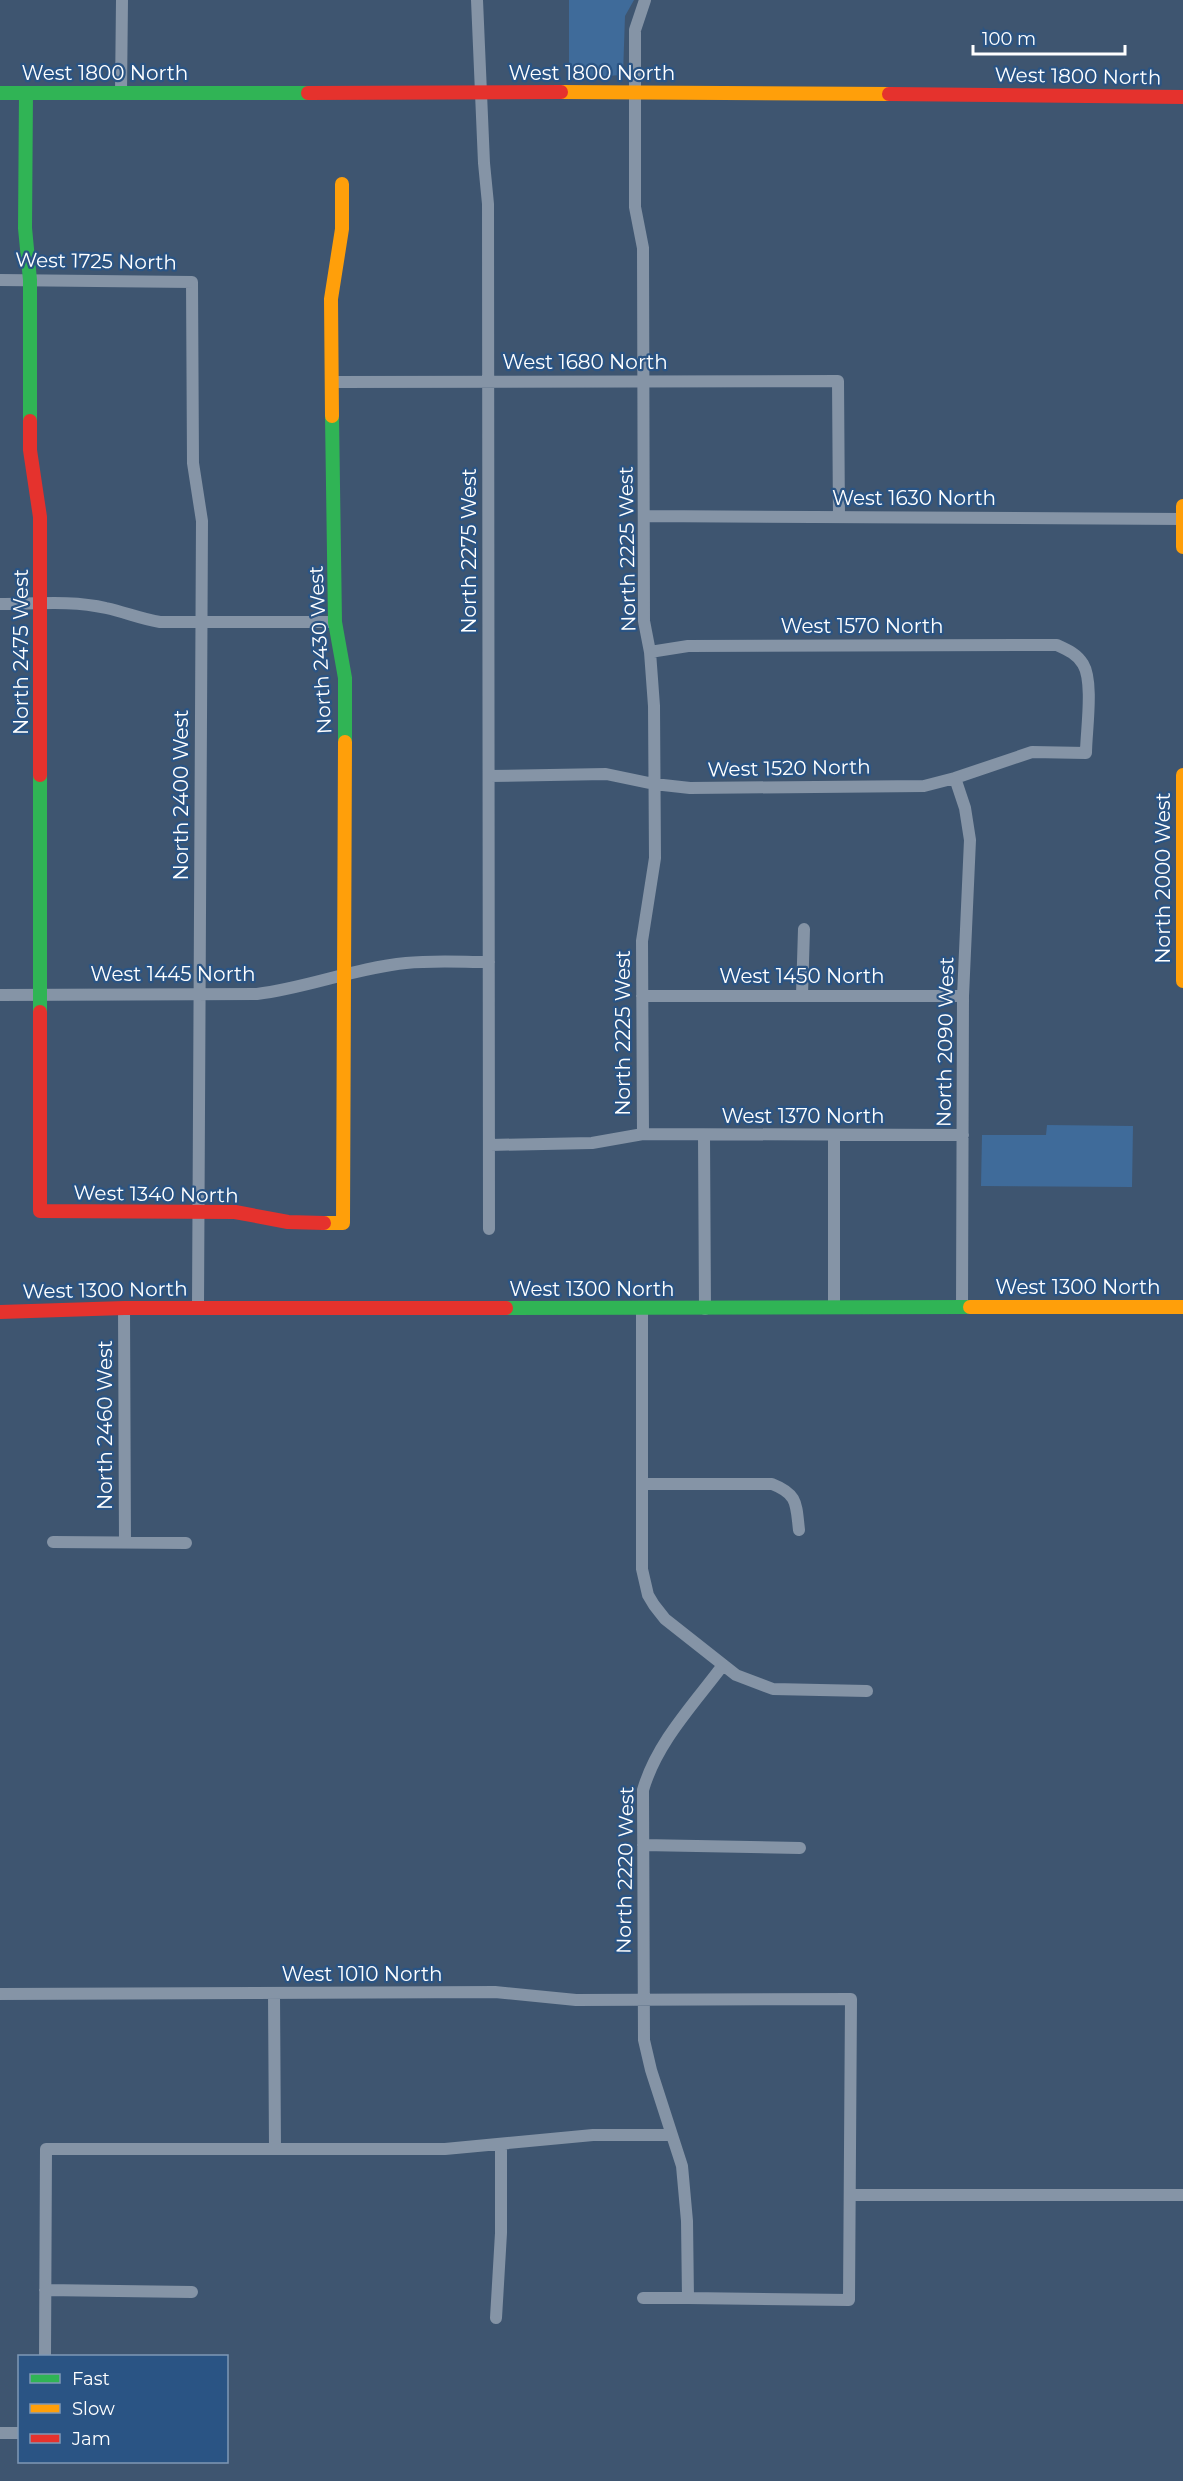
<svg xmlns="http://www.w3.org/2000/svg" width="1183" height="2481" viewBox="0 0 1183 2481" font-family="Montserrat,sans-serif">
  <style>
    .green { fill: #3f6b9a }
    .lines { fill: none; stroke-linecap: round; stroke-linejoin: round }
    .street { stroke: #8594a6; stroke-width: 12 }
    .fast { stroke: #30b455; stroke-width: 14 }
    .slow { stroke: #ff9f0a; stroke-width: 14 }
    .jam { stroke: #e5322d; stroke-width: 14 }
    .labels { text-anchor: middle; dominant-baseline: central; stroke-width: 4.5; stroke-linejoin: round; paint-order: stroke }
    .street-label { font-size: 20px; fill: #fff; stroke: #2a5484 }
  </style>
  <rect width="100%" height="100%" fill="#3e5570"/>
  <path class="green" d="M569,0H634L625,16L623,75L569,78Z
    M1047,1125L1133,1126L1132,1187L981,1186L982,1135H1046Z"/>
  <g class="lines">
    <path class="street" d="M477,0L484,163L488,204L489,1229
      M121,93L122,0
      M0,280L192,282L193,463L202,521L198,1308
      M332,382L838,381L839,517
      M644,516L1183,519
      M0,604C35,604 72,600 106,608C125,612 141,619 160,622H335
      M489,776L606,774L654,784L690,788L924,786L955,778L1032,752L1086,753C1086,732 1094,682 1083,664C1077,654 1068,650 1057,645L688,646L650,652
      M955,778L965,808L970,840L963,996L962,1308
      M0,995L257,994C307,988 355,968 406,963C433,960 462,962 489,962
      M802,995L804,929
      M642,996H963
      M643,1134L642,941L655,858L654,706L650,652L644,621L643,248L635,207V30L645,0
      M834,1135V1308
      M704,1136L705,1309
      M490,1145L592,1143L643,1134L963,1135
      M124,1308L125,1543
      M642,1309V1569L648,1595L654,1605L665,1619L736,1675L773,1689L867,1691
      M642,1484H772C798,1494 796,1504 799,1530
      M53,1542L186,1543
      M643,1845L800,1848
      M0,1994L495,1992L576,2000L851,1999L849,2300L688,2298
      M274,1994L275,2148
      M850,2195H1183
      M45,2290L192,2292
      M643,2298H688L687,2221L682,2166L651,2070L644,2040L643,1790C657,1742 694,1704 723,1665
      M496,2318L501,2233V2144
      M45,2356L46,2149H445L593,2135H672
      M0,2433H20"/>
    <path class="fast" d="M0,93H308
      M26,93L25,228L30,280V421
      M332,416L335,622L345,678V742
      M40,775V1012
      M506,1308L970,1307"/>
    <path class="slow" d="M561,92L889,94
      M332,416L331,299L342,229V184
      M1183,506V547
      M1183,775V981
      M324,1223H343L345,742
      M970,1307H1183"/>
    <path class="jam" d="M308,93L561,92
      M889,94L1183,97
      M30,421V450L40,517V775
      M40,1012V1211L235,1212L288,1222L324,1223
      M0,1312L124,1308H506"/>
  </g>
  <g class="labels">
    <g class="street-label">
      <text x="105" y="73">West 1800 North</text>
      <text x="592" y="73">West 1800 North</text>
      <text transform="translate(1078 76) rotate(1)">West 1800 North</text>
      <text transform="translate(96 261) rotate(1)">West 1725 North</text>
      <text x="585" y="362">West 1680 North</text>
      <text x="914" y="498">West 1630 North</text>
      <text transform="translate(627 549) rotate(-91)">North 2225 West</text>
      <text transform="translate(469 551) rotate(-90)">North 2275 West</text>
      <text x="862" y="626">West 1570 North</text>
      <text transform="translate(320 650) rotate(-93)">North 2430 West</text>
      <text transform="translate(21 652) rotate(-90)">North 2475 West</text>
      <text transform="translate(789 768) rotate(-1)">West 1520 North</text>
      <text transform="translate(181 795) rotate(-90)">North 2400 West</text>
      <text transform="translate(1163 878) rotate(-90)">North 2000 West</text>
      <text x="173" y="974">West 1445 North</text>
      <text x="802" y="976">West 1450 North</text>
      <text transform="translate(623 1033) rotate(-90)">North 2225 West</text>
      <text transform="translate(945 1042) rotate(-89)">North 2090 West</text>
      <text x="803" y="1116">West 1370 North</text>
      <text transform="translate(156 1194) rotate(1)">West 1340 North</text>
      <text x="1078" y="1287">West 1300 North</text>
      <text x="592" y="1289">West 1300 North</text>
      <text transform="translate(105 1290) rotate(-1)">West 1300 North</text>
      <text transform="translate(105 1425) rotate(-90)">North 2460 West</text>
      <text transform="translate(625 1870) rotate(-89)">North 2220 West</text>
      <text x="362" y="1974">West 1010 North</text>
    </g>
  </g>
  <rect x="18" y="2355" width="210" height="108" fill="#2a5484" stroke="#7f98b5" stroke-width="1.5"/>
  <rect x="30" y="2374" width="30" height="9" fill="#30b455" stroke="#7f98b5" stroke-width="1.5"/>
  <text x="72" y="2385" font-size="18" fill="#ffffff">Fast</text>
  <rect x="30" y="2404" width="30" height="9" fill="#ff9f0a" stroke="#7f98b5" stroke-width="1.5"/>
  <text x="72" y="2415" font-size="18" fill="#ffffff">Slow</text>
  <rect x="30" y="2434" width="30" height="9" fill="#e5322d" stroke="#7f98b5" stroke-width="1.5"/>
  <text x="72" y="2445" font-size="18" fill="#ffffff">Jam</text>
  <path d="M973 45v9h152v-9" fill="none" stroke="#ffffff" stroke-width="3"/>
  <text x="982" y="45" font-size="18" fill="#ffffff" stroke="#2a5484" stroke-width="4.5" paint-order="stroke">100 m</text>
</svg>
